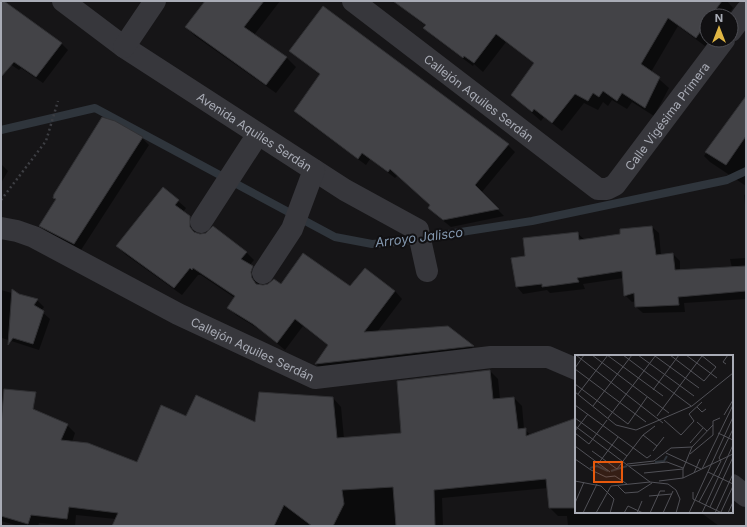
<svg xmlns="http://www.w3.org/2000/svg" width="747" height="527" viewBox="0 0 747 527" font-family="Inter,sans-serif">
  <style>
    .shadow { fill: #0007 }
    .lines { fill: none; stroke-linecap: round; stroke-linejoin: round }
    .stream { stroke: #2f353c; stroke-width: 8 }
    .building { fill: #434347; stroke: #303033 }
    .path { stroke: #3d3e43; stroke-width: 2.5; stroke-dasharray: 2 3; stroke-linecap: butt }
    .minor { stroke: #37373c; stroke-width: 22 }
    .labels { text-anchor: middle; dominant-baseline: central; stroke-width: 4; stroke-linejoin: round; paint-order: stroke }
    .street-label { font-size: 12px; fill: #a9acb6; stroke: #111012 }
    .water-label { font-size: 13px; font-style: italic; fill: #8397ae; stroke: #111012 }
    .inset-river { fill: none; stroke: #2f353c; stroke-width: 2 }
    .inset-road { fill: none; stroke: #515157; stroke-width: 1 }
    .view { fill: #e8590c; fill-opacity: 0.15; stroke: #e8590c; stroke-width: 2 }
    .inset-edge { fill: none; stroke: #a9acb6; stroke-width: 2 }
  </style>
  <rect width="100%" height="100%" fill="#161517"/>
  <path class="shadow" d="M1,1L61,43L68,50L43,83L21,68L19,70L1,58Z
    M206,1H280L254,35L287,58L296,67L276,93L195,36L186,27Z
    M393,1H727L733,8L727,16H707V40H710L705,46L678,26L651,72L669,88L654,116L632,102L627,109L612,100L608,106L603,102L598,110L584,103L562,131L544,117L541,121L512,95L535,64L506,42L483,72L474,64L473,66L434,37L424,28L426,26Z
    M290,51L508,145L515,152L481,193L504,216L451,227L436,215L429,208L431,205L398,175L395,178L370,159L366,165L302,118L295,111L320,75Z
    M746,98V186L710,162L704,156Z
    M142,138L149,145L81,250L47,232L41,226L57,200L54,198Z
    M1,164L8,171L1,183Z
    M163,188L186,208L183,212L197,225V234L246,252L254,260L250,265L260,275L259,285L351,288L395,291L402,299L377,332L448,327L480,354L324,372L316,364L329,346L303,326L285,350L262,331L236,315L228,307L235,298L201,275H198L182,295L125,254L117,246Z
    M746,194V215L744,195Z
    M652,227L659,233L661,256L673,254L680,261V270L732,268L730,259L746,258V299L684,303L685,312L643,313L636,307V301L632,302L625,295L624,278L583,284L585,289L550,293L547,290L523,294L517,287L526,257L577,233L585,240L621,235Z
    M1,290L37,300L44,307L41,311L50,319L39,350L2,338L1,343Z
    M490,371L498,379L500,399L514,398L522,406L524,429L531,435L576,419V512H700L719,526H568L567,516H558L550,508L548,488L442,498L443,526H315L310,520L308,526H114L116,519L76,515L75,526L39,523L38,526H19L1,521V407L33,410L67,425L75,433L72,442L137,463L187,417L256,424L333,398L341,407L344,439L402,433Z"/>
  <g class="lines">
    <path class="stream" d="M1,130L95,108L335,237L372,244L397,242L532,221L727,180L746,171"/>
  </g>
  <path class="building" d="M1,1H4L62,43L36,77L14,62L1,77Z
    M205,1H264L244,27L287,57L266,85L185,27Z
    M393,1H722L711,16H707V22L696,38L668,18L641,64L660,77L645,108L622,93L617,101L603,91L599,97L593,93L588,101L575,94L552,123L534,109L532,112L511,95L534,63L496,34L474,63L464,56L463,58L423,28L426,25Z
    M323,6L509,144L475,185L499,209L443,220L428,208L430,205L390,169L388,172L362,153L358,159L294,111L320,74L289,51Z
    M746,96V136L726,165L705,152Z
    M102,117L115,121L143,137L74,244L39,226L56,199L53,198L54,194Z
    M163,187L179,200L175,205L190,216V227L194,232L200,234L206,233L213,226L247,252L241,259L253,266L251,272L252,278L256,284L263,285L268,284L274,279L281,284L303,253L350,286L365,268L395,291L364,332L448,326L474,346L315,364L328,345L295,319L277,343L253,324L227,308L235,296L193,268L192,270L190,268L174,288L116,246Z
    M652,226L656,255L673,253L675,270L746,266V291L678,297L679,305L635,307L634,293L624,296L622,271L577,278L579,282L542,287V284L516,287L511,258L525,256L523,238L578,232L579,240L620,234V229Z
    M12,289L19,294L38,299L34,305L44,311L33,344L13,338L8,345Z
    M490,370L493,399L514,397L518,429L526,428V436L576,418V508H549L546,479L434,490L435,526H396L393,487L342,490L344,504L333,526H312L284,505L274,526H112L118,513L69,507L67,519L31,515L28,524L1,516V425L4,389L36,392L33,409L68,424L61,440L88,443L137,462L161,405L186,416L196,395L255,422L259,392L333,397L337,438L401,433L397,381Z"/>
  <g class="lines">
    <path class="path" d="M1,200L46,141L58,101"/>
    <g class="minor">
      <path id="s1" d="M63,1L124,47L345,190L418,230L427,271"/>
      <path id="s2" d="M353,1L598,189H607L615,185L724,40"/>
      <path d="M731,31L746,11"/>
      <path d="M124,47L155,1"/>
      <path d="M201,222L258,134"/>
      <path id="s3" d="M1,228L17,231L34,237L178,314L315,378L491,357H548L576,369"/>
      <path d="M263,273L292,229L314,170"/>
      <path d="M732,485L746,496"/>
    </g>
  </g>
  <g class="labels">
    <g class="street-label">
      <text stroke="none"><textPath href="#s2" startOffset="159">Callejón Aquiles Serdán</textPath></text>
      <text stroke="none"><textPath href="#s2" startOffset="413">Calle Vigésima Primera</textPath></text>
      <text stroke="none"><textPath href="#s1" startOffset="232">Avenida Aquiles Serdán</textPath></text>
      <text stroke="none"><textPath href="#s3" startOffset="280">Callejón Aquiles Serdán</textPath></text>
    </g>
    <g class="water-label">
      <text transform="translate(419 237) rotate(-7)">Arroyo Jalisco</text>
    </g>
  </g>
  <g transform="translate(575 355)">
    <rect width="158" height="158" fill="#161517"/>
    <path class="inset-river" d="M80,107L89,106L92,101M15,113L22,111L33,116M36,116L52,111"/>
    <path class="inset-road" d="M1,0L88,68M17,0L94,58M32,0L88,41M48,0L116,51M63,0L119,41M95,0L129,26L141,12M111,0L142,23M126,0L141,12M80,1L124,33M151,9L148,7L153,0M0,13L9,0M0,14L71,67M0,29L53,69L72,42M78,35L104,0M0,37L41,70L61,75L117,51L158,18M3,39L33,0M0,50L72,103L76,100M18,51L57,0M122,52L127,57L131,54M149,60L158,45M82,61L127,1M0,63L52,101M33,63L81,0M89,65L106,80L119,66L114,59L127,47M122,67L132,76M0,71L75,127M0,76L13,59M0,78L14,89L32,65M143,78L158,85M68,80L82,91M115,88L128,73M0,91L35,117M17,96L42,114L68,80L80,71M78,96L89,82M91,98L126,114M115,99L138,80V66L145,63M0,104L16,115L31,122L40,121L52,129M23,109L43,82M52,109L79,106L96,93L117,92M54,111L92,107L108,113M127,114L158,50M133,117L158,129M69,118L108,114M119,118L125,104M108,123V114L117,92L138,70M0,126L26,131L39,144L35,158M84,126L108,123L158,99M43,131L50,138L63,137L77,128M118,137V144L147,158M74,141L97,139M124,147L146,106L144,103L158,74M0,148L9,127M135,152L158,102M146,157L158,131M8,158L22,129M21,158L36,131L75,127L93,129L101,135L105,144L101,158M49,158L53,151L68,158M62,158L67,146M75,158L85,136H90M88,158L98,136M114,158L158,62M127,158L158,90M140,158L158,119M153,158L158,147"/>
    <path class="view" d="M19,107H47V127H19Z"/>
    <rect width="158" height="158" class="inset-edge"/>
  </g>
  <rect width="747" height="527" fill="none" stroke="#a9acb6" stroke-width="4"/>
  <g transform="translate(719 28)"><circle r="19" fill="#111012" stroke="#4e4e54"/>
  <path d="M0-3L7 15L0 10L-7 15Z" fill="#e0b644"/>
  <text y="-6" font-size="11" font-weight="bold" text-anchor="middle" fill="#a9acb6">N</text>
  </g>
</svg>
